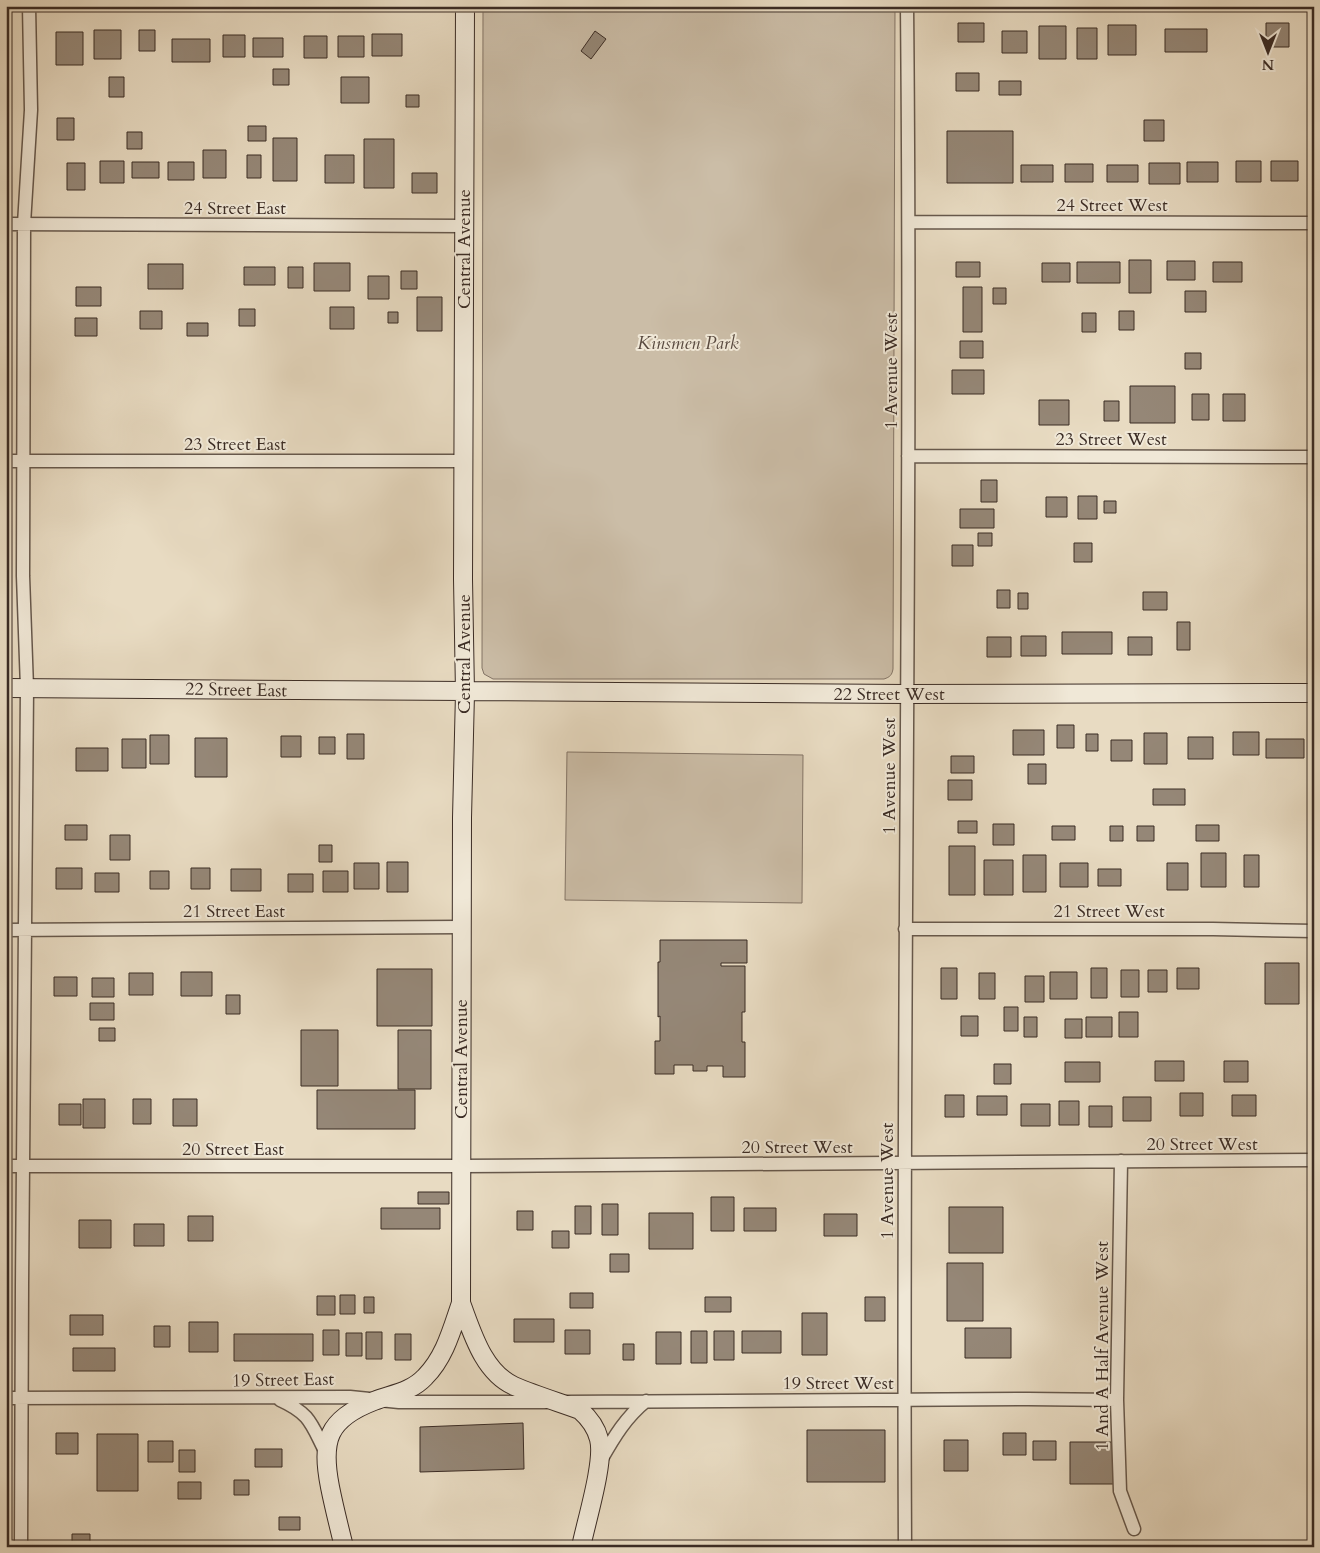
<svg xmlns="http://www.w3.org/2000/svg" width="1320" height="1553" viewBox="0 0 1320 1553" font-family="Cardo,serif">
  <style>
    .park { fill: #cbbda7; stroke: #837466 }
    .building { fill: #958777; stroke: #3b2c25 }
    .lines { fill: none; stroke-linecap: round; stroke-linejoin: round }
    .street-casing { stroke: #66584c; stroke-width: 15 }
    .secondary-casing { stroke: #3b2c25; stroke-width: 20 }
    .street { stroke: #f0e8d7; stroke-width: 12 }
    .secondary { stroke: #f0e8d7; stroke-width: 18 }
    .labels { text-anchor: middle; dominant-baseline: central; stroke-width: 4; stroke-linejoin: round; paint-order: stroke }
    .street-label { font-size: 18px; fill: #3b2c25; stroke: #f0e8d7 }
    .park-label { font-size: 18px; font-style: italic; fill: #58493f; stroke: #f0e8d7 }
  </style>
  <rect width="100%" height="100%" fill="#e8dbc2"/>
  <filter id="stains"><feTurbulence type="fractalNoise" baseFrequency=".004" numOctaves="4"/><feColorMatrix values="0 0 0 0 .2 0 0 0 0 .09 0 0 0 0 .02 0 0 0 .5 -.17"/></filter>
  <radialGradient id="worn" r=".72"><stop offset=".6" stop-color="#630" stop-opacity="0"/><stop offset="1" stop-color="#630" stop-opacity=".3"/></radialGradient>
  <path class="park" d="M483,6H895L893,669C892,675 890,677 884,679H493L484,674L482,668Z
    M567,752L803,755L802,903L565,900Z"/>
  <path class="building" d="M958,23H984V42H958Z
    M1266,23H1289V47H1266Z
    M1108,25H1136V55H1108Z
    M1039,26H1066V59H1039Z
    M1077,28H1097V59H1077Z
    M1165,29H1207V52H1165Z
    M94,30H121V59H94Z
    M139,30H155V51H139Z
    M595,31L606,39L591,59L581,51Z
    M1002,31H1027V53H1002Z
    M56,32H83V65H56Z
    M372,34H402V56H372Z
    M223,35H245V57H223Z
    M304,36H327V58H304Z
    M338,36H364V57H338Z
    M253,38H283V57H253Z
    M172,39H210V62H172Z
    M273,69H289V85H273Z
    M956,73H979V91H956Z
    M109,77H124V97H109Z
    M341,77H369V103H341Z
    M999,81H1021V95H999Z
    M406,95H419V107H406Z
    M57,118H74V140H57Z
    M1144,120H1164V141H1144Z
    M248,126H266V141H248Z
    M947,131H1013V183H947Z
    M127,132H142V149H127Z
    M273,138H297V181H273Z
    M364,139H394V188H364Z
    M203,150H226V178H203Z
    M247,155H261V178H247Z
    M325,155H354V183H325Z
    M100,161H124V183H100Z
    M1236,161H1261V182H1236Z
    M1271,161H1298V181H1271Z
    M132,162H159V178H132Z
    M168,162H194V180H168Z
    M1187,162H1218V182H1187Z
    M67,163H85V190H67Z
    M1149,163H1180V184H1149Z
    M1065,164H1093V182H1065Z
    M1021,165H1053V182H1021Z
    M1107,165H1138V182H1107Z
    M412,173H437V193H412Z
    M1129,260H1151V293H1129Z
    M1167,261H1195V280H1167Z
    M956,262H980V277H956Z
    M1077,262H1120V283H1077Z
    M1213,262H1242V282H1213Z
    M314,263H350V291H314Z
    M1042,263H1070V282H1042Z
    M148,264H183V289H148Z
    M244,267H275V285H244Z
    M288,267H303V288H288Z
    M401,271H417V289H401Z
    M368,276H389V299H368Z
    M76,287H101V306H76Z
    M963,287H982V332H963Z
    M993,288H1006V304H993Z
    M1185,291H1206V312H1185Z
    M417,297H442V331H417Z
    M330,307H354V329H330Z
    M239,309H255V326H239Z
    M140,311H162V329H140Z
    M1119,311H1134V330H1119Z
    M388,312H398V323H388Z
    M1082,313H1096V332H1082Z
    M75,318H97V336H75Z
    M187,323H208V336H187Z
    M960,341H983V358H960Z
    M1185,353H1201V369H1185Z
    M952,370H984V394H952Z
    M1130,386H1175V423H1130Z
    M1192,394H1209V420H1192Z
    M1223,394H1245V421H1223Z
    M1039,400H1069V425H1039Z
    M1104,401H1119V421H1104Z
    M981,480H997V502H981Z
    M1078,496H1097V519H1078Z
    M1046,497H1067V517H1046Z
    M1104,501H1116V513H1104Z
    M960,509H994V528H960Z
    M978,533H992V546H978Z
    M1074,543H1092V562H1074Z
    M952,545H973V566H952Z
    M997,590H1010V608H997Z
    M1143,592H1167V610H1143Z
    M1018,593H1028V609H1018Z
    M1177,622H1190V650H1177Z
    M1062,632H1112V654H1062Z
    M1021,636H1046V656H1021Z
    M987,637H1011V657H987Z
    M1128,637H1152V655H1128Z
    M1057,725H1074V748H1057Z
    M1013,730H1044V755H1013Z
    M1233,732H1259V755H1233Z
    M1144,733H1167V764H1144Z
    M347,734H364V759H347Z
    M1086,734H1098V751H1086Z
    M150,735H169V764H150Z
    M281,736H301V757H281Z
    M319,737H335V754H319Z
    M1188,737H1213V759H1188Z
    M195,738H227V777H195Z
    M122,739H146V768H122Z
    M1266,739H1304V758H1266Z
    M1111,740H1132V761H1111Z
    M76,748H108V771H76Z
    M951,756H974V773H951Z
    M1028,764H1046V784H1028Z
    M948,780H972V800H948Z
    M1153,789H1185V805H1153Z
    M958,821H977V833H958Z
    M993,824H1014V845H993Z
    M65,825H87V840H65Z
    M1196,825H1219V841H1196Z
    M1052,826H1075V840H1052Z
    M1110,826H1123V841H1110Z
    M1137,826H1154V841H1137Z
    M110,835H130V860H110Z
    M319,845H332V862H319Z
    M949,846H975V895H949Z
    M1201,853H1226V887H1201Z
    M1023,855H1046V892H1023Z
    M1244,855H1259V887H1244Z
    M984,860H1013V895H984Z
    M387,862H408V892H387Z
    M354,863H379V889H354Z
    M1060,863H1088V887H1060Z
    M1167,863H1188V890H1167Z
    M56,868H82V889H56Z
    M191,868H210V889H191Z
    M231,869H261V891H231Z
    M1098,869H1121V886H1098Z
    M150,871H169V889H150Z
    M323,871H348V892H323Z
    M95,873H119V892H95Z
    M288,874H313V892H288Z
    M660,940H747V963H721V966H745V1012H742V1042H745V1077H723V1066H707V1071H693V1065H674V1074H655V1041H660V1016L658,1017V962H660Z
    M1265,963H1299V1004H1265Z
    M941,968H957V999H941Z
    M1091,968H1107V998H1091Z
    M1177,968H1199V989H1177Z
    M377,969H432V1026H377Z
    M1121,970H1139V997H1121Z
    M1148,970H1167V992H1148Z
    M181,972H212V996H181Z
    M1050,972H1077V999H1050Z
    M129,973H153V995H129Z
    M979,973H995V999H979Z
    M1025,976H1044V1002H1025Z
    M54,977H77V996H54Z
    M92,978H114V997H92Z
    M226,995H240V1014H226Z
    M90,1003H114V1020H90Z
    M1004,1007H1018V1031H1004Z
    M1119,1012H1138V1037H1119Z
    M961,1016H978V1036H961Z
    M1024,1017H1037V1037H1024Z
    M1086,1017H1112V1037H1086Z
    M1065,1019H1082V1038H1065Z
    M99,1028H115V1041H99Z
    M301,1030H338V1086H301Z
    M398,1030H431V1089H398Z
    M1155,1061H1184V1081H1155Z
    M1224,1061H1248V1082H1224Z
    M1065,1062H1100V1082H1065Z
    M994,1064H1011V1084H994Z
    M317,1090H415V1129H317Z
    M1180,1093H1203V1116H1180Z
    M945,1095H964V1117H945Z
    M1232,1095H1256V1116H1232Z
    M977,1096H1007V1115H977Z
    M1123,1097H1151V1121H1123Z
    M83,1099H105V1128H83Z
    M133,1099H151V1124H133Z
    M173,1099H197V1126H173Z
    M1059,1101H1079V1125H1059Z
    M59,1104H81V1125H59Z
    M1021,1104H1050V1126H1021Z
    M1089,1106H1112V1127H1089Z
    M418,1192H449V1204H418Z
    M711,1197H734V1231H711Z
    M602,1204H618V1235H602Z
    M575,1206H591V1234H575Z
    M949,1207H1003V1253H949Z
    M381,1208H440V1229H381Z
    M744,1208H776V1231H744Z
    M517,1211H533V1230H517Z
    M649,1213H693V1249H649Z
    M824,1214H857V1236H824Z
    M188,1216H213V1241H188Z
    M79,1220H111V1248H79Z
    M134,1224H164V1246H134Z
    M552,1231H569V1248H552Z
    M610,1254H629V1272H610Z
    M947,1263H983V1321H947Z
    M570,1293H593V1308H570Z
    M340,1295H355V1314H340Z
    M317,1296H335V1315H317Z
    M364,1297H374V1313H364Z
    M705,1297H731V1312H705Z
    M865,1297H885V1321H865Z
    M802,1313H827V1355H802Z
    M70,1315H103V1335H70Z
    M514,1319H554V1342H514Z
    M189,1322H218V1352H189Z
    M154,1326H170V1347H154Z
    M965,1328H1011V1358H965Z
    M323,1330H339V1355H323Z
    M565,1330H590V1354H565Z
    M691,1331H707V1363H691Z
    M714,1331H734V1360H714Z
    M742,1331H781V1353H742Z
    M366,1332H382V1359H366Z
    M656,1332H681V1364H656Z
    M346,1333H362V1356H346Z
    M234,1334H313V1361H234Z
    M395,1334H411V1360H395Z
    M623,1344H634V1360H623Z
    M73,1348H115V1371H73Z
    M523,1423L524,1469L420,1472V1427Z
    M807,1430H885V1482H807Z
    M56,1433H78V1454H56Z
    M1003,1433H1026V1455H1003Z
    M97,1434H138V1491H97Z
    M944,1440H968V1471H944Z
    M148,1441H173V1462H148Z
    M1033,1441H1056V1460H1033Z
    M1070,1442H1114V1484H1070Z
    M255,1449H282V1467H255Z
    M179,1450H195V1472H179Z
    M234,1480H249V1495H234Z
    M178,1482H201V1499H178Z
    M279,1517H300V1530H279Z
    M72,1534H90V1546H72Z"/>
  <g class="lines">
    <defs>
      <path id="street" d="M910,222L1314,223
        M6,224L464,226
        M908,456L1314,457
        M6,461H463
        M905,929H1213L1314,931
        M6,930L461,927
        M1121,1161L1117,1400L1120,1491L1134,1529
        M6,1166H461L1314,1160
        M6,1398L350,1397L399,1402H547
        M280,1400C311,1414 311,1424 326,1453
        M567,1402L1028,1399L1117,1400
        M601,1460C614,1437 626,1417 646,1401
        M21,1547L22,1285L27,688L23,576L24,224L31,110L29,6
        M905,1547C902,1033 912,520 907,6"/>
      <path id="secondary" d="M465,6L463,579L465,693L462,818L461,1303C472,1332 483,1372 514,1386C535,1395 558,1402 580,1410C589,1418 596,1427 599,1439C605,1461 586,1522 581,1547
        M6,688L906,694L1314,693
        M344,1547C339,1527 334,1507 330,1487C321,1441 327,1419 374,1401C392,1394 411,1392 425,1377C445,1357 452,1329 461,1303"/>
    </defs>
    <use href="#street" class="street-casing"/>
    <use href="#secondary" class="secondary-casing"/>
    <use href="#street" class="street"/>
    <use href="#secondary" class="secondary"/>
  </g>
  <g class="labels">
    <g class="street-label">
      <text x="1112" y="205">24 Street West</text>
      <text x="235" y="208">24 Street East</text>
      <text transform="translate(464 249) rotate(-90)">Central Avenue</text>
      <text transform="translate(891 371) rotate(-90)">1 Avenue West</text>
      <text x="1111" y="439">23 Street West</text>
      <text x="235" y="444">23 Street East</text>
      <text transform="translate(464 654) rotate(-90)">Central Avenue</text>
      <text transform="translate(236 690) rotate(1)">22 Street East</text>
      <text x="889" y="694">22 Street West</text>
      <text transform="translate(889 776) rotate(-90)">1 Avenue West</text>
      <text x="234" y="911">21 Street East</text>
      <text x="1109" y="911">21 Street West</text>
      <text transform="translate(461 1059) rotate(-90)">Central Avenue</text>
      <text x="1202" y="1144">20 Street West</text>
      <text x="797" y="1147">20 Street West</text>
      <text x="233" y="1149">20 Street East</text>
      <text transform="translate(887 1181) rotate(-90)">1 Avenue West</text>
      <text transform="translate(1102 1346) rotate(-90)">1 And A Half Avenue West</text>
      <text transform="translate(283 1380) rotate(-1)">19 Street East</text>
      <text x="838" y="1383">19 Street West</text>
    </g>
    <g class="park-label">
      <text x="688" y="343">Kinsmen Park</text>
    </g>
  </g>
  <rect width="1320" height="1553" fill="none" stroke="#e8dbc2" stroke-width="25"/>
  <rect x="8" y="8" width="1305" height="1538" fill="none" stroke="#3b2c25" stroke-width="2.5"/>
  <rect x="12" y="12" width="1295" height="1528" fill="none" stroke="#3b2c25"/>
  <g transform="translate(1268 52) rotate(180)" stroke="#f0e8d7" stroke-width="4" paint-order="stroke">
  <path d="M0-4L9 19L0 12L-9 19Z" fill="#3b2c25"/>
  <text y="-8" font-size="14" font-weight="bold" text-anchor="middle" fill="#3b2c25">N</text>
  </g>
  <rect width="100%" height="100%" filter="url(#stains)"/>
  <rect width="100%" height="100%" fill="url(#worn)"/>
</svg>
